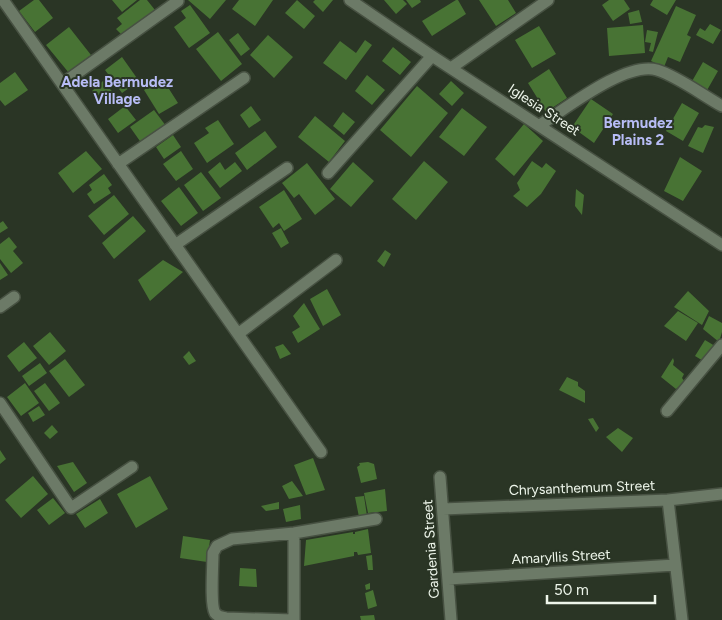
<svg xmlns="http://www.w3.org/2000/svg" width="722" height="620" viewBox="0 0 722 620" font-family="Figtree,sans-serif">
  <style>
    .building { fill: #487334 }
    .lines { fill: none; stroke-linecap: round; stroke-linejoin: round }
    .minor-casing { stroke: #475142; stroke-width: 14 }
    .minor { stroke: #6c7a67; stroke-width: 11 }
    .labels { text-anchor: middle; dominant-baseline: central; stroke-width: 4; stroke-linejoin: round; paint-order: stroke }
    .street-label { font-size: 14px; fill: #eef6eb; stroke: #2a3525 }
    .neighbourhood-label { font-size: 15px; font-weight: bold; fill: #b7bcf5; stroke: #2a3525 }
  </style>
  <rect width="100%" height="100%" fill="#2a3525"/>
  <path class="building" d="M34,0H39L53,18L35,32L19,11Z
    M112,0H137L122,12Z
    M140,0H147L155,10L122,35L116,29L122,24L117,18Z
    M188,0H226L210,19Z
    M239,0H273L255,26L232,9Z
    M297,0L315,16L304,29L285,13Z
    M315,0H333L323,12L313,2Z
    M384,0H403L407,4L396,14Z
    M406,0H420L421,2L412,8Z
    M456,0H458L466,14L432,36L422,21Z
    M479,0H508L516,13L496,26Z
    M609,0H624L630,9L613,21L602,5Z
    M653,0H676L667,15L650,5Z
    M190,5L210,33L189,48L174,27L186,18L181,11Z
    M676,6L696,15L687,35L691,37L680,62L668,57L664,67L651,61Z
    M639,10L642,22L630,24L628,13Z
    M710,24L721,30L713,44L696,35L700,28L705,31Z
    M643,25L645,53L609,56L607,28Z
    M539,26L556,54L532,68L515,40Z
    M69,27L91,55L69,73L46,45Z
    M647,30L658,32L653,52L649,51L651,43L645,42Z
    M218,32L242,64L221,81L196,49Z
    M238,33L250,49L241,56L229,40Z
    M268,35L293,57L274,78L250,55Z
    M365,40L372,45L346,80L323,63L340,41L356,53Z
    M393,47L411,62L400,75L382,61Z
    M122,57L139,81L122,93L105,70Z
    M703,62L718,71L706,92L691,83Z
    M549,69L567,98L546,112L528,83Z
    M15,72L28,90L5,106L0,100V83Z
    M367,75L385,90L372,105L355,91Z
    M162,78L178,103L159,114L144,90Z
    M103,81L117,97L105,106L92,91Z
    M451,81L464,93L452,106L439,94Z
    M417,86L448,113L411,157L380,130Z
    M591,99L613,114L594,143L572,127Z
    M682,103L699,113L683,141L666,131Z
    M125,106L136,120L118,133L108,119Z
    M251,106L261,120L249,128L240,115Z
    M462,108L487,127L464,156L439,137Z
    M154,110L166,126L142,144L130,127Z
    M343,112L355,122L344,135L333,126Z
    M315,116L345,141L329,162L298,137Z
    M218,120L234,144L207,163L194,143L209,133L205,128Z
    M524,124L543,141L514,176L495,159Z
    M705,125L714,127L703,153L688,146L698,127L702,128Z
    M265,131L277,147L247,170L235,153Z
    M173,135L181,147L164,159L156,147Z
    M86,151L102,169L73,193L58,173Z
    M181,151L193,169L176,181L163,164Z
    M680,157L702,171L683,201L664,191Z
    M424,161L448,182L416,220L392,199Z
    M532,161L542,168L546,163L556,171L541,194L527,207L513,196L520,190L517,183Z
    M220,162L225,170L235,162L242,171L220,188L208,172Z
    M353,162L374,181L351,207L330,189Z
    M307,163L335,199L315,215L299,194L294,198L282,183Z
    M201,172L221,198L203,211L184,185Z
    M104,174L112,185L108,188L111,193L94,204L87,194L92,190L89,185Z
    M179,187L198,213L181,226L161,201Z
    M576,189L584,195L582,215L575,206Z
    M284,190L302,219L284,231L279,223L273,228L259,207Z
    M114,195L129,214L104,235L88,216Z
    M133,216L146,231L114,259L102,243Z
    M3,221L8,228L0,233V223Z
    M281,228L289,243L281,248L272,233Z
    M9,237L17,247L13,251L23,263L11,273L0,259V244Z
    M385,250L391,254L384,267L377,261Z
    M163,260L183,272L150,301L138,280Z
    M0,263L8,275L0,280Z
    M327,289L341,315L323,326L310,299Z
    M688,291L709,311L702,325L674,307Z
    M304,303L320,329L298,343L292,332L300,327L293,316Z
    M678,311L698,323L686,341L664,326Z
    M709,316L722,323V332L719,342L703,329Z
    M50,332L66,351L49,365L33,346Z
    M705,340L715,346L705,362L695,356Z
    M24,342L37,358L19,372L7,356Z
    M283,344L291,354L280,359L275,347Z
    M189,351L196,361L189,365L183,357Z
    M673,358L674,361L673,365L684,374L682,378L685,382L676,389L661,377Z
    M65,359L85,385L69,397L49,371Z
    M40,363L47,373L29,386L22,376Z
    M567,377L578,382V386L585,391V403L559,390Z
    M25,383L39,403L21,416L7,397Z
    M45,383L60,403L49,411L34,391Z
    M39,406L45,415L33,422L28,413Z
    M593,418L599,428L596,432L588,419Z
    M52,425L58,432L50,439L44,433Z
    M618,428L633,438L622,452L606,437Z
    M0,450L6,459L0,464Z
    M313,458L325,490L306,495L294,465Z
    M73,462L87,483L74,492L57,466Z
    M368,462L374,464L377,479L361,483L357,467L360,465L359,463Z
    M33,476L48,494L21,518L5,500Z
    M150,476L168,509L136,528L117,494Z
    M292,481L303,496L289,499L282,486Z
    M385,489L387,511L368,513L364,493Z
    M364,496L367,516L359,517L355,497Z
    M53,498L65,513L49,525L37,510Z
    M100,499L108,513L85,528L76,514Z
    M279,502V509L266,511L261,506Z
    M300,505L301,519L286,522L283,509Z
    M368,529L371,553L358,555L357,552H354V556L304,566L306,540L353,532V534H355V532Z
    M183,536L210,540L207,562L180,558Z
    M372,555L373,570H368L366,556Z
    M240,568L256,569L257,587L239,586Z
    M370,583V589L366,590L365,585Z
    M373,590L377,606L368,609L365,593Z
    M374,615L375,620H361L360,616Z"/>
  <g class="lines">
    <defs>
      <path id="minor" d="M3,0L321,452
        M350,0L432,56L722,245
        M451,68L548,0
        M62,84L178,1
        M540,125C567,108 626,61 657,70C679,77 702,95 722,106
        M118,164L244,78
        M328,173L432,56
        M175,245L287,168
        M0,307L14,297
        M238,334L336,260
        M0,403L71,508L132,467
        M667,411L722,345
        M440,477L451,620
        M668,500L682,620
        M443,509L668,500L722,494
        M448,579L675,565
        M293,620L226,618C222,617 218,617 215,613C210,605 213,565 213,553L217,546L232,539L294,533L376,519
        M294,620V533"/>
    </defs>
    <use href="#minor" class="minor-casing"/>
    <use href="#minor" class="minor"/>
  </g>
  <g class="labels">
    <g class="street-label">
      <text transform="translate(544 110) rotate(33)">Iglesia Street</text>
      <text transform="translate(582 488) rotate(-2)">Chrysanthemum Street</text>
      <text transform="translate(431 549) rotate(-94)">Gardenia Street</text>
      <text transform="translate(561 557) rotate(-3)">Amaryllis Street</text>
    </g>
    <g class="neighbourhood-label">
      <text x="117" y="82">Adela Bermudez<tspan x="117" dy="17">Village</tspan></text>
      <text x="638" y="123">Bermudez<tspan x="638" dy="17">Plains 2</tspan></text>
    </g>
  </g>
  <path d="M547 595v8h108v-8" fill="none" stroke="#eef6eb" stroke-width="2.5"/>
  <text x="554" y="595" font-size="15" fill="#eef6eb" stroke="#2a3525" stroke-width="4" paint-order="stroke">50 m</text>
</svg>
